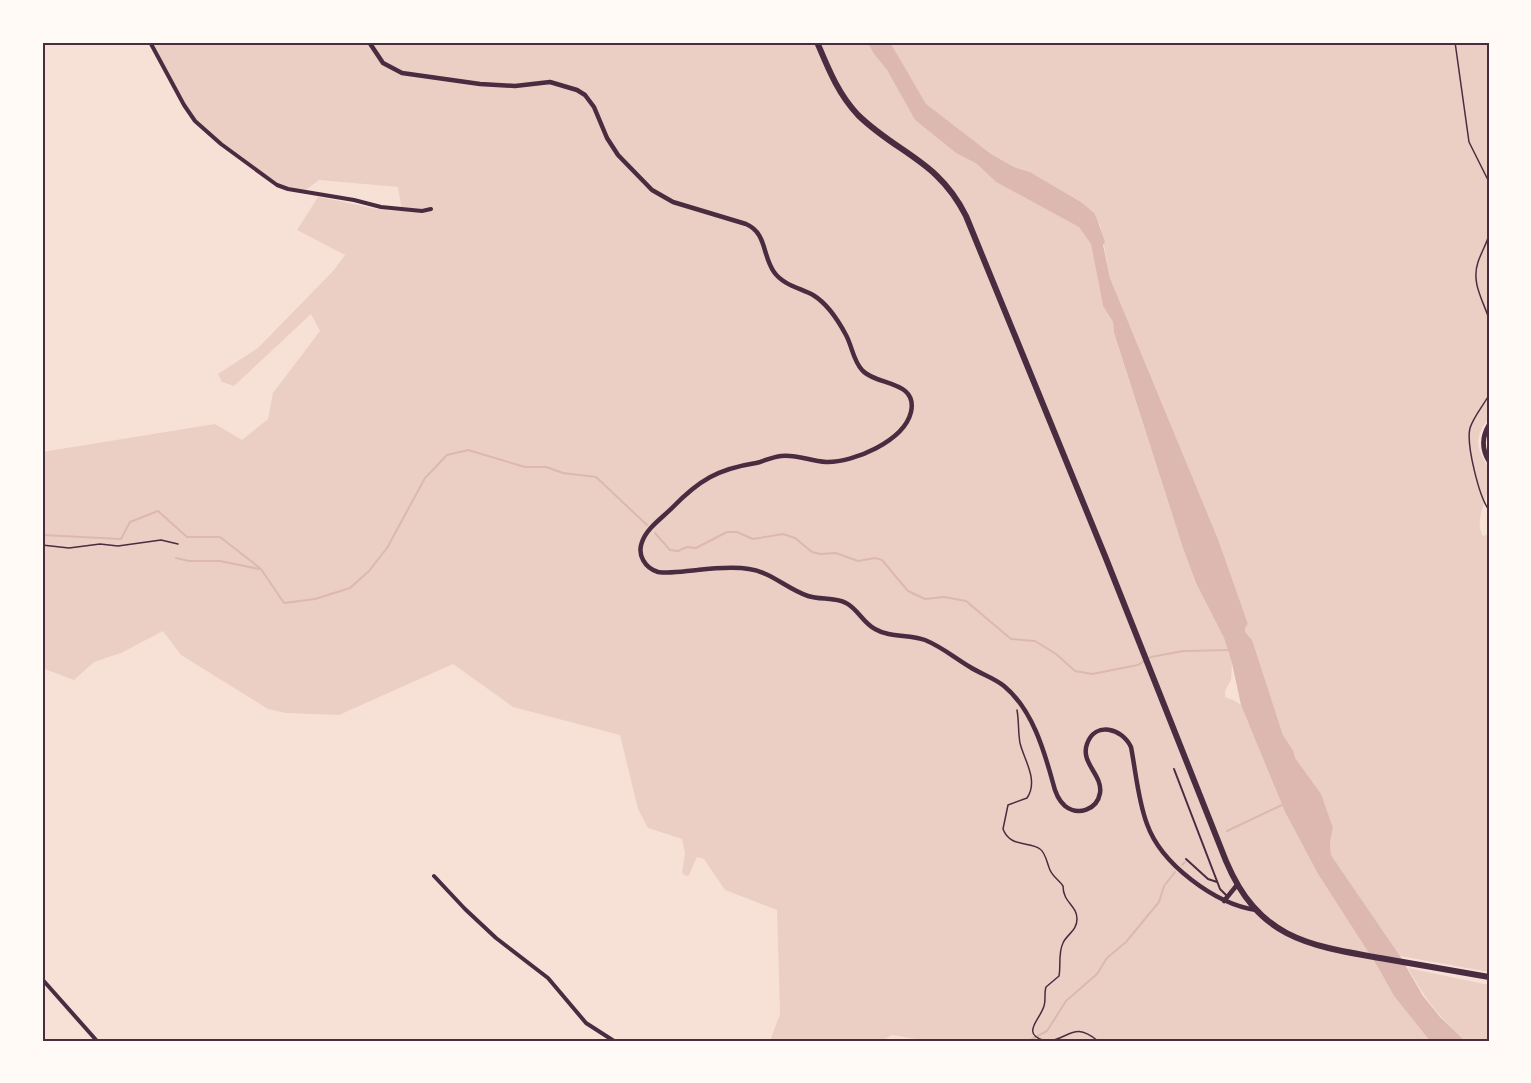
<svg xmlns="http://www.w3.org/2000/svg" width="1531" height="1083" viewBox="0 0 1531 1083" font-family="'Roboto Serif',serif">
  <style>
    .green { fill: #ebcfc5 }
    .water { fill: #dcb8b0 }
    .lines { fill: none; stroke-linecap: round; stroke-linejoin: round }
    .stream { stroke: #dcb8b0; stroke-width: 2 }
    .path { stroke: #4a2c40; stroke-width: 1.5 }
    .service { stroke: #4a2c40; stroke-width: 2 }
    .minor { stroke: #4a2c40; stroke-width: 4 }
    .tertiary { stroke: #4a2c40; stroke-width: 4.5 }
    .secondary { stroke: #4a2c40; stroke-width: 5 }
    .primary { stroke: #4a2c40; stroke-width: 6 }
    .neatline { fill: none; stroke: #4a2c40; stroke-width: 2 }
  </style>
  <rect width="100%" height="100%" fill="#f7e1d7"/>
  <path class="green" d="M150,42H867L874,54L887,70L915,120L956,153L977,164L996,182L1080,227L1091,244L1103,306L1113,322L1114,334L1183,548L1196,583L1224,638L1232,663L1231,680L1225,691V697L1235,701L1241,705L1285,812L1318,874L1379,969L1394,996L1430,1041H917L916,1039L892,1035L881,1041H770L780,1014L777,910L725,890L704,859L697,857L689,875L686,876L682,873L685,853L682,839L648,828L638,809L620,735L513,707L453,664L339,715L286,713L268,709L181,655L163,631L121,653L94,662L74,680L42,668V452L215,424L242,440L268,419L273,393L320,331L311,314L234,386L222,382L218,374L258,348L334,270L345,255L297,230L318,197C346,201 374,211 402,211L398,187L319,180L303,192L288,189L265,177L195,121Z
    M890,42H1489V418C1462,452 1495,457 1489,486C1486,502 1474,521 1483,536L1489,534V972L1400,956L1331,855L1330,842L1333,828L1294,758L1293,750L1283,735L1252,641L1245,632V628L1248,624L1218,539L1110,278L1100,225L1097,219L1081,202L1030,172L1014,167L991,154L926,105Z
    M1408,968L1489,985V1041H1465C1439,1017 1425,999 1408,968Z"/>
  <path class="water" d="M867,42H890L926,104L991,154L1014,167L1030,172L1081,202L1094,213L1097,219L1105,242L1103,245L1110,278L1218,539L1248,624L1245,628V632L1252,640L1283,735L1293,750L1295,758L1321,794L1333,828L1330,842L1331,855L1400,956L1423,996L1440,1017L1465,1041H1430L1394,996L1379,969L1318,874L1285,812L1241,705L1232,663L1224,638L1196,583L1183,548L1114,333L1113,322L1103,306L1091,244L1079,227L996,182L977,164L956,153L915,120L887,70L874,54Z"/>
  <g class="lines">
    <path class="stream" d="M655,533L670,550L678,551L687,547L696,548L727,532H737L753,539L783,534L795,538L812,552L820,554L836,553L858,561L875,558L882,560L908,591L925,599L944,597L966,601L1011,639L1035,641L1056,654L1075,671L1092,674L1138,665L1151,657L1183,651L1229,650
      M42,535L121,539L130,522L158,511L187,537H220L261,569L284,603L315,599L350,588L369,571L387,548L425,478L447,455L468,450L525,467H546L563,473L596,477L647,525
      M176,558L189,561H220L259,569
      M1227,831L1284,804
      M1182,865L1185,862
      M1028,1041L1047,1031L1066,1001L1097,974L1107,958L1126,942L1159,902L1164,886L1175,872"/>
    <path class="path" d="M1455,42L1469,142L1489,182
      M1489,235C1486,245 1481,253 1478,262C1471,283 1483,300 1489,319
      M1489,395C1483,406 1474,416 1470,428C1466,444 1479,497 1489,510
      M42,545L69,548L100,544L118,546L161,540L178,544
      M1017,710C1019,721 1018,732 1020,743C1024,760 1039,780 1027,798L1008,805L1003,829C1010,848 1030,841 1040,849C1046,853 1047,864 1050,870C1053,877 1059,880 1063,886C1063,903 1077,905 1077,919C1077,931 1067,934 1063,943C1058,953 1061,965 1059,976L1046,987C1044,993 1046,1000 1044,1006C1040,1020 1020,1034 1045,1041
      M1047,1041C1069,1040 1073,1020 1098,1041"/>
    <path class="service" d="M1174,769L1220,889L1227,896
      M1186,859L1208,879L1217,882"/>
    <path class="minor" d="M150,42L184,105L195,121L221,144L277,185L288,189L354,200L381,207L422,211L431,209
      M434,876L465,909L496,938L548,978L586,1023L614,1041
      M42,979L97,1041"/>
    <path class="tertiary" d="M369,42L383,63L402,73L480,84L515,86L550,82L577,90L585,95L594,107L607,138L618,155L652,190L673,202L746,224C767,233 762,255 774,272C783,285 800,288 813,295C828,304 838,320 846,335C852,346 853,360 862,370C876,386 918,380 911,412C904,441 853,463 826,462C810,461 796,454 781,456C772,457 764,461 756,463C718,469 699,480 672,508C662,518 647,528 642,542C637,555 645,568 658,572C671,574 685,571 697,570C714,568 733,566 749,569C771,572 787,589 808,596C820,600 835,597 846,603C858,609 863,623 875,629C890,638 909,634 925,640C942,647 955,658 970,667C981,674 994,678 1004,686C1032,709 1044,750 1053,783C1055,792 1058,800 1065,806C1078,816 1097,810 1100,793C1103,775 1080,763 1087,744C1095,721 1122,728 1131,747C1136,773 1138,800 1147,824C1161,864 1215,904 1256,910
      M1224,901L1237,885"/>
    <path class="secondary" d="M1489,425C1482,437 1481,448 1489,461"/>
    <path class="primary" d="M817,42C828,68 838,94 858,115C898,154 938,160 966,216L1105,556L1226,861C1258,937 1305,945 1380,958C1416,964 1453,971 1489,977"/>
  </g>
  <rect width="1531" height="1083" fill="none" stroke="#fffaf5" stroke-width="87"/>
  <rect x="44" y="44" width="1444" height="996" class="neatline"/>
</svg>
